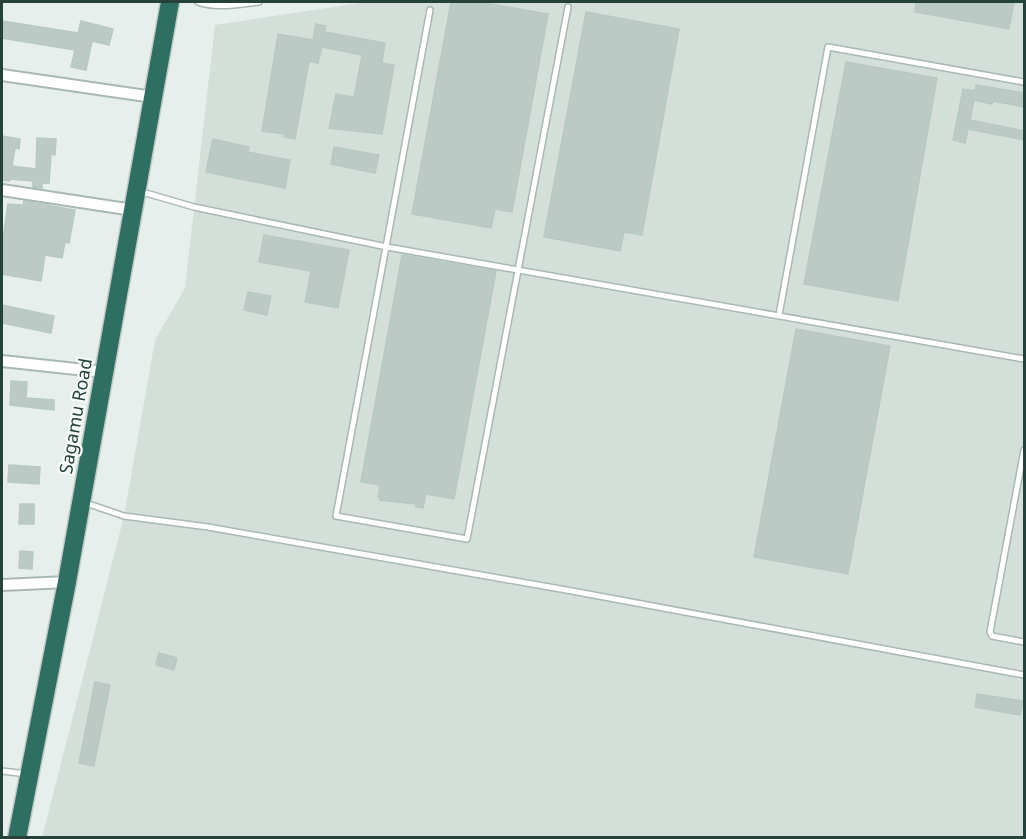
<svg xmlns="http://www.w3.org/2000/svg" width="1026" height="839" viewBox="0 0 1026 839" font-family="'Noto Sans',sans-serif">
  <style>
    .built { fill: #d4dfda }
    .building { fill: #bbcac4; stroke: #b8c9c2; stroke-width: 1.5 }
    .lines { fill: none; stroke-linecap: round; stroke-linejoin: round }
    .lane-casing { stroke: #a8b8b2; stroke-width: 8 }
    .street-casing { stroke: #a8b8b2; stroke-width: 14 }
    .highway-casing { stroke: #c2cac8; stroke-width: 21 }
    .lane { stroke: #fff; stroke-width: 5 }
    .street { stroke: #fff; stroke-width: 10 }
    .highway { stroke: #2f6f62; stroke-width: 18 }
    .labels { text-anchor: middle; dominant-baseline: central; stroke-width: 4.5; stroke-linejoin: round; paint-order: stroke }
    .street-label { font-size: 18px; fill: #24423a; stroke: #f7fbf9 }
  </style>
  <rect width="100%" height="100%" fill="#e6efeb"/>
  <path class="built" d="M366,2H1024V837L42,838L124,516L155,340L185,288L215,25Z"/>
  <path class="building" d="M451,2H479L548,14L512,212L495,209L491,228L412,214Z
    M916,2H1014L1009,29L915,12Z
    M586,12L679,29L642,235L624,232L620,251L544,237Z
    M2,21L78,33L81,21L113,29L109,45L92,41L86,70L71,67L75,50L2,38Z
    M316,24L326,26L325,32L385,43L382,63L394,65L382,134L329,128L336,94L354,97L362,55L322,47L318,63L309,61L295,139L284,137L285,134L262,131L278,34L313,40Z
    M846,62L937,78L898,301L804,284Z
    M976,85L1024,93V107L993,101L992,104L974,100L970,120L1024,131V140L968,129L965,143L953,140L963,89L975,91Z
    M2,136L20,139L19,149L15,148L12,166L36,169L37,138L56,139L55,155L51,154L49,183H42V188L33,187V181L10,179V181L2,180Z
    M213,139L249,147L248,152L290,160L285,188L206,172Z
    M334,147L379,155L375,173L331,164Z
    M24,201L75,210L69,243L65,242L62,258L45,255L41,281L2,274V238H3L8,204L23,205Z
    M264,235L349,250L338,308L305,302L311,271L259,262Z
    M402,255L496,271L454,499L426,494L423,508L416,507V504L380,500V498L378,497L380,485L361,482Z
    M248,292L271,296L267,315L244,310Z
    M2,305L54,316L51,333L2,323Z
    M796,329L890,346L848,574L754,557Z
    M11,381L27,382L26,398L54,400V410L10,405Z
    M9,465L40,467L39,484L8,482Z
    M20,504H34V524H19Z
    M20,551L33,552L32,569L19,568Z
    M159,653L177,658L174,670L156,665Z
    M95,682L110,685L94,766L79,763Z
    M977,694L1023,701L1020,715L975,707Z"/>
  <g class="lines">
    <defs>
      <path id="lane" d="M198,2C217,9 240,4 259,2
        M430,10L336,516L467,539L568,7
        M139,191L194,207L387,247L1024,359
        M779,315L828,47L1024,82
        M1024,450L990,632L992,636L1024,642
        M86,503L124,516L208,527L572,591L1024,675
        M2,771L27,774"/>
      <path id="street" d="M2,75L153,97
        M2,190L133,210
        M2,361L104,372
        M2,585L67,582"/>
      <path id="highway" d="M17,838L67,582L170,2"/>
    </defs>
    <use href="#lane" class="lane-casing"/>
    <use href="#street" class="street-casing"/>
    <use href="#highway" class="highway-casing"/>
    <use href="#lane" class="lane"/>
    <use href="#street" class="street"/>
    <use href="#highway" class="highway"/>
  </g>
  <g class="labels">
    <g class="street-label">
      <text transform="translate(75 416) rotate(-80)">Sagamu Road</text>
    </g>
  </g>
  <rect width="1026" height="839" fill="none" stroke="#24423a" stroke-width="6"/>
</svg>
